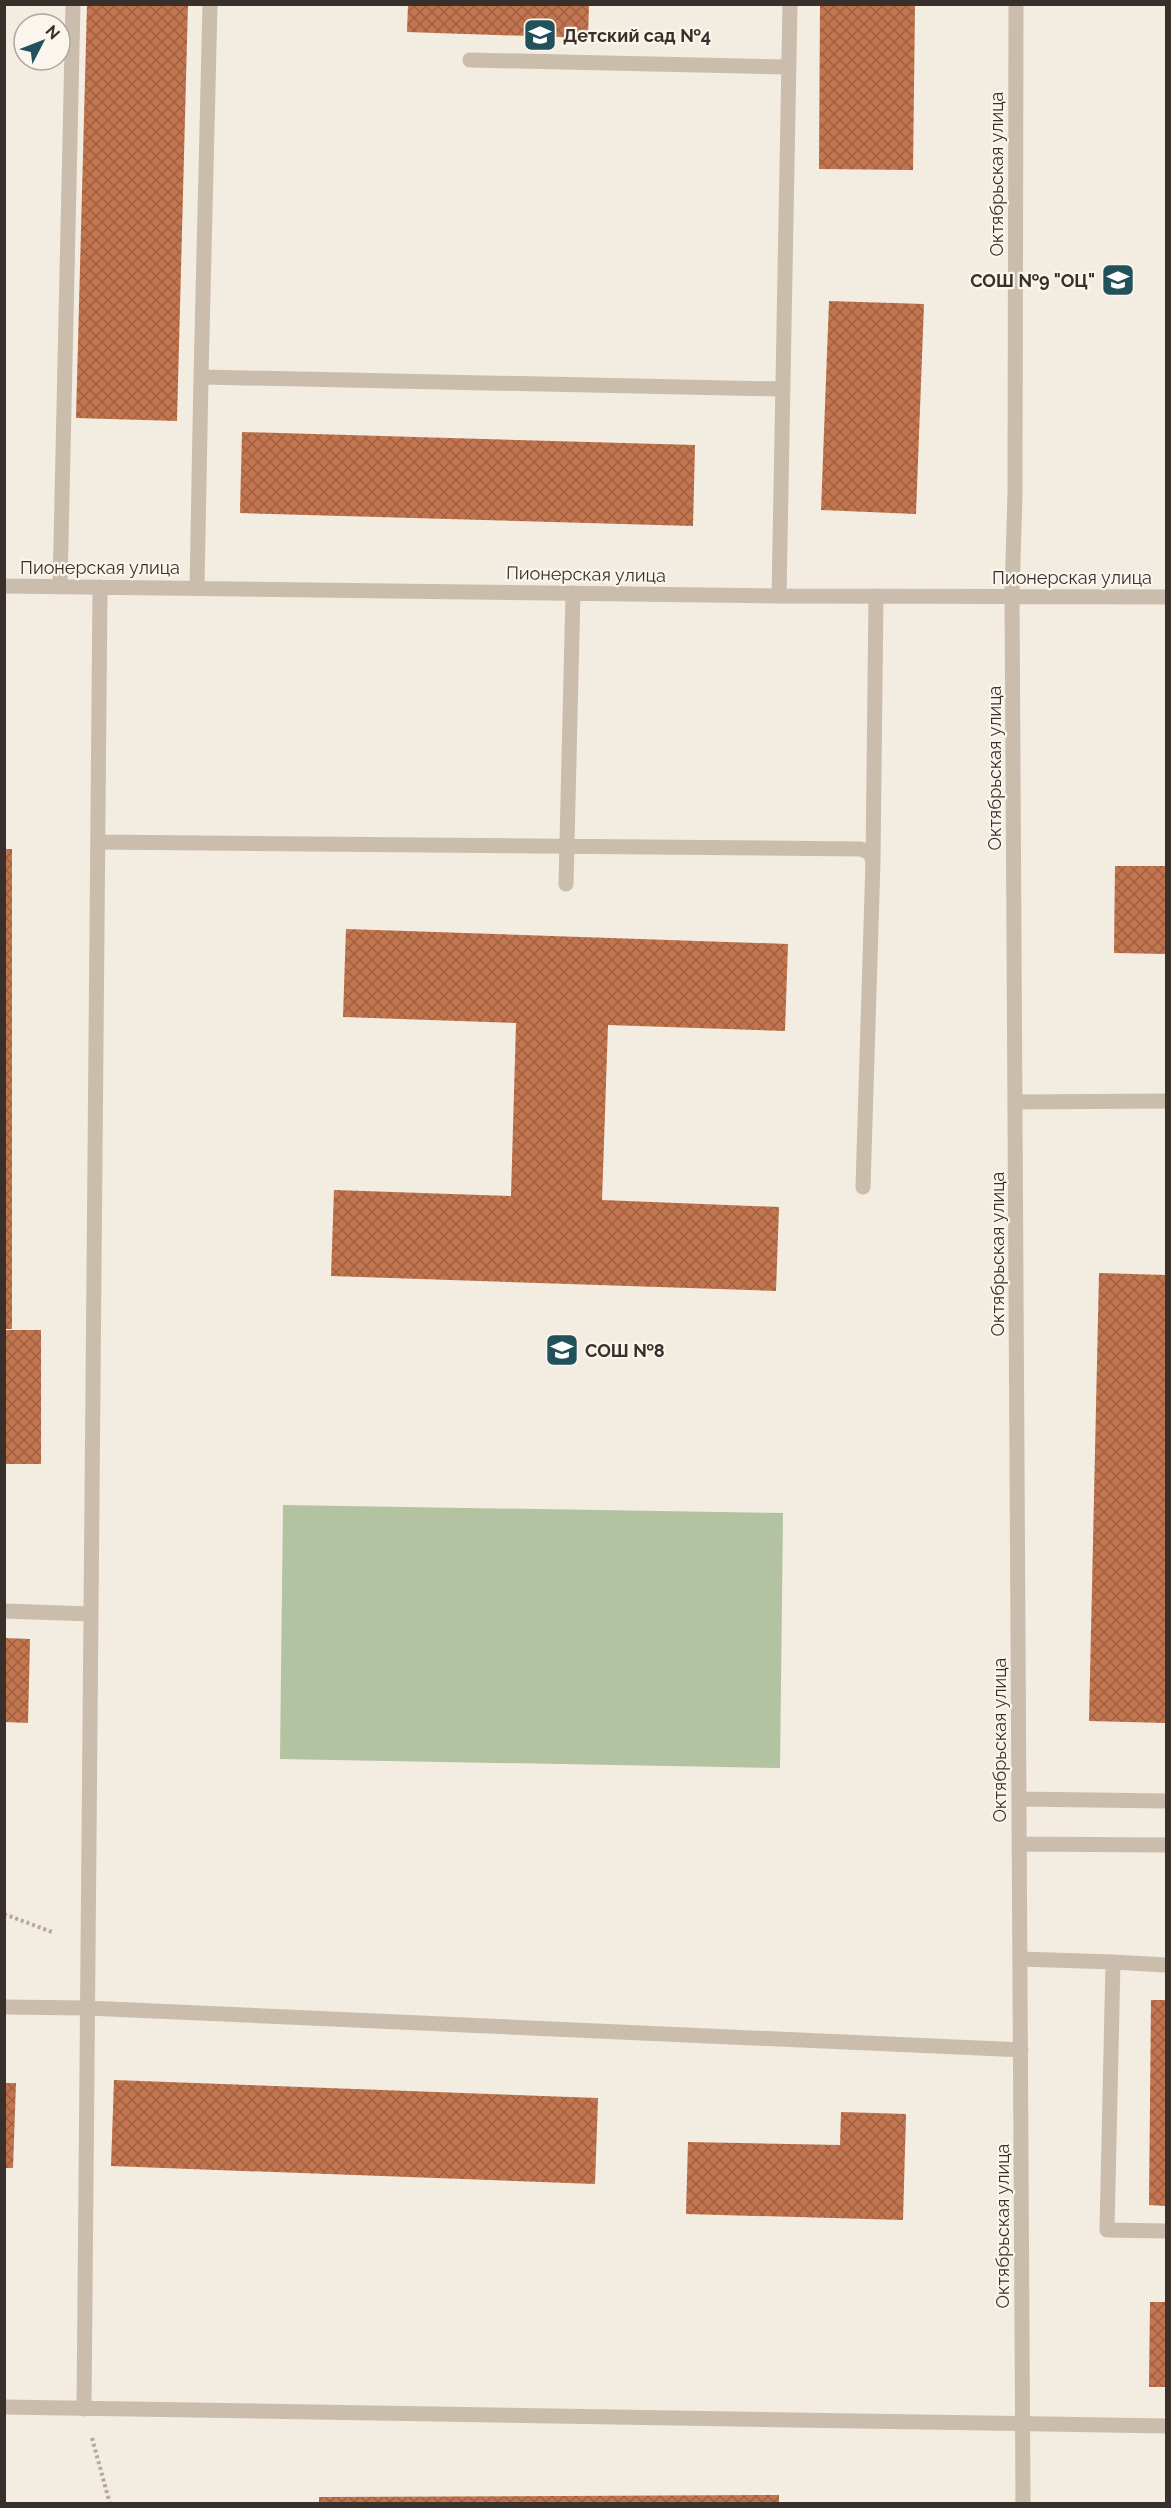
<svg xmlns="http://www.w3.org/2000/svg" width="1171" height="2508" viewBox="0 0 1171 2508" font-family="Raleway,sans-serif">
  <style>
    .pitch { fill: #b3c2a0 }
    .building { fill: url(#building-cross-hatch) }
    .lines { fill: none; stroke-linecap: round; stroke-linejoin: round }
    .path { stroke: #b7a796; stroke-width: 4; stroke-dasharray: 3 3; stroke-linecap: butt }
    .minor { stroke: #cbbdac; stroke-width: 15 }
    .labels { text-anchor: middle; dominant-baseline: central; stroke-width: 4.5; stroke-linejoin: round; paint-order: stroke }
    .poi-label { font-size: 18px; font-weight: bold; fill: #39302b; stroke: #faf5ed; text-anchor: start }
    .street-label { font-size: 18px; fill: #39302b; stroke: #faf5ed }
  </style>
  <defs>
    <pattern id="building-cross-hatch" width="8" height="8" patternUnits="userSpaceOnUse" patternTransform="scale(1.5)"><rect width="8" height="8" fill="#c2754e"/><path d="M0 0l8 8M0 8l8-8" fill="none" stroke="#9f6041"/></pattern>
  </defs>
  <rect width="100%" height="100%" fill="#f3ece0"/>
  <path class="pitch" d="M283,1505L783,1513L780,1768L280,1759Z"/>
  <path class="building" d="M87,4H188L177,421L76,418Z
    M408,4H589L588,38L407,32Z
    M820,4H915L913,170L819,169Z
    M829,301L924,304L916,514L821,510Z
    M242,432L695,445L693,526L240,513Z
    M4,849H12V1329H4Z
    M1115,866H1166V954L1114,953Z
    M346,929L788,944L785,1031L608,1025L602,1200L779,1207L776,1291L331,1276L334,1190L511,1196L516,1023L343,1017Z
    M1099,1273L1166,1275V1723L1089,1721Z
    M4,1330H41V1464H4Z
    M4,1638L30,1639L28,1723L4,1722Z
    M1151,2000H1166V2206L1149,2205Z
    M114,2080L598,2098L595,2184L111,2166Z
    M4,2083H16L13,2168H4Z
    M841,2112L906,2114L903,2220L686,2214L688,2142L840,2145Z
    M1150,2302H1166V2387H1149Z
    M779,2495V2504H319V2497Z"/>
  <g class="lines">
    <path class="path" d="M4,1914L52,1932
      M92,2438L110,2504"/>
    <path class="minor" d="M1016,4L1015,493L1012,595L1023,2504
      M470,60L789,67
      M201,377L210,4
      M4,586L779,596L1166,597
      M60,587L73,4
      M197,587L201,377L782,389
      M779,596L790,4
      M98,842L861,849L870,853L873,861L863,1187
      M873,861L876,596
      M566,884L573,593
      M1015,1102L1166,1101
      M4,1611L91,1614
      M1019,1799L1166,1801
      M1019,1844L1166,1845
      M1020,1959L1113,1962
      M1166,1965L1113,1962L1107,2230L1166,2231
      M4,2007L87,2008L1021,2050
      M4,2407L1166,2426
      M84,2409L100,587"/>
  </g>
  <defs>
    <symbol id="school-square" viewBox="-11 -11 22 22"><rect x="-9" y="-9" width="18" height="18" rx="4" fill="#21515a" stroke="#faf5ed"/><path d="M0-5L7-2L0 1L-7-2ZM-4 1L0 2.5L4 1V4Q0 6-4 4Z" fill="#fff"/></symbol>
  </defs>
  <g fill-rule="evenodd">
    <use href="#school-square" x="521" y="16" width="38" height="38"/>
    <use href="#school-square" x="1099" y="261" width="38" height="38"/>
    <use href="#school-square" x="543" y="1331" width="38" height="38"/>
  </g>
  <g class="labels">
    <g class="poi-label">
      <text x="563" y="35">Детский сад №4</text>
      <text x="1095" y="280" text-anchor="end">СОШ №9 "ОЦ"</text>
      <text x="585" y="1350">СОШ №8</text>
    </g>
    <g class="street-label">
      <text transform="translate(996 174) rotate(-90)">Октябрьская улица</text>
      <text x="100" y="567">Пионерская улица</text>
      <text transform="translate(586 574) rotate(1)">Пионерская улица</text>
      <text x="1072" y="577">Пионерская улица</text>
      <text transform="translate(994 768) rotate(-90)">Октябрьская улица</text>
      <text transform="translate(997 1254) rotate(-90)">Октябрьская улица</text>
      <text transform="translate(999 1740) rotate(-90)">Октябрьская улица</text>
      <text transform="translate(1002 2226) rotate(-90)">Октябрьская улица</text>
    </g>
  </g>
  <rect width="1171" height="2508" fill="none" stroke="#39302b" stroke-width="12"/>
  <g transform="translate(42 42) rotate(48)"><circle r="28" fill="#faf5ed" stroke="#ada69f" stroke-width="1.5"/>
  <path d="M0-4.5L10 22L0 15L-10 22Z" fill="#21515a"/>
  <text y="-9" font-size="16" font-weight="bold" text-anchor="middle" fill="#39302b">N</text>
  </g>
</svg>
